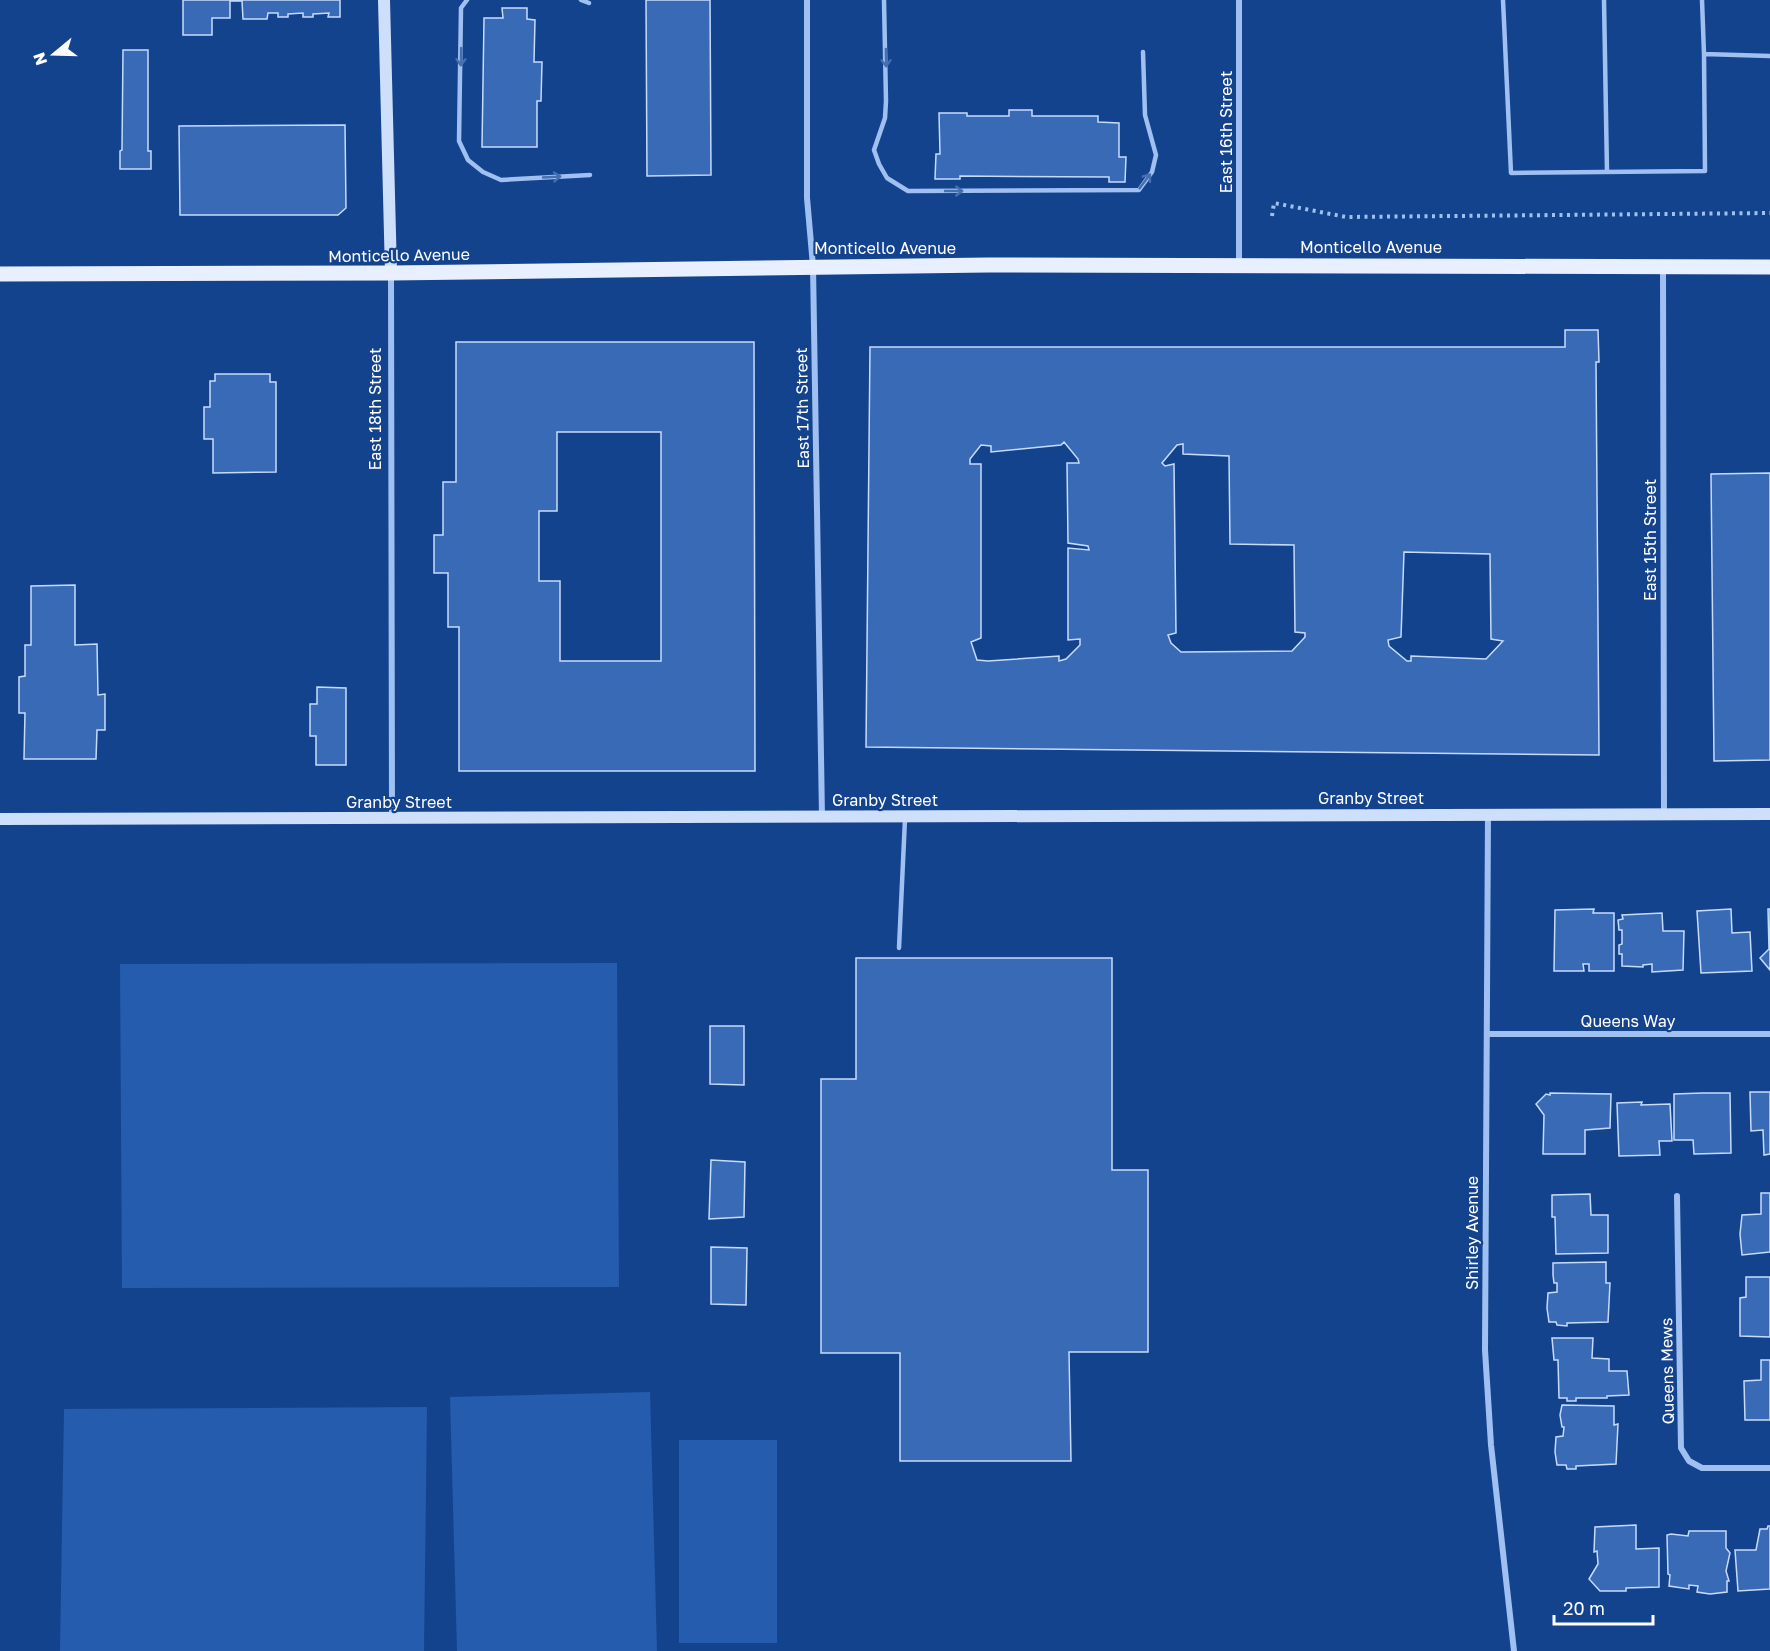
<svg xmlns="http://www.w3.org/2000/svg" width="1770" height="1651" font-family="'Golos Text',sans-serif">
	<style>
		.green { fill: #265cad }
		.building { fill: #386ab5; stroke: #c6dbfc; stroke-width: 1.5; fill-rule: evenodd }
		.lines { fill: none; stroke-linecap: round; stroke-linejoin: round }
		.path { stroke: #9fc0f1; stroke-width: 4; stroke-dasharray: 3 4.5; stroke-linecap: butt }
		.lane { stroke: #9fc0f1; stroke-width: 4.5 }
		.street { stroke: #9fc0f1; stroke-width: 6 }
		.secondary { stroke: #cddffb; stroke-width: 12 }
		.primary { stroke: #e8f0ff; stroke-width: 15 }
		.oneway { stroke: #456fb1 }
		.labels { text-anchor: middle; stroke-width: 4.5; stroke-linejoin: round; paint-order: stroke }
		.street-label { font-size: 16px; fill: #fff; stroke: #14438e }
	</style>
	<rect width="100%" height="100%" fill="#14438e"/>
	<path class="green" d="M617 963 619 1287 122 1288 120 964Z
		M650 1392 657 1651H457L450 1397Z
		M427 1407 424 1651H60L64 1409Z
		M679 1440H777V1643H679Z"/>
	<path class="building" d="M183 0H340V17H328L329 13 313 14V17H303V13L288 14V17H278V13H268L267 19H243L242 1H230V18H212V35H183Z
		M646 0H710L711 175 647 176Z
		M502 8H527V19L535 20 534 62H542L541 101H537V147H482L484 18H503Z
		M123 50H148V151H151V169H120V151L122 150Z
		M1009 110H1032V116H1098V122L1119 123V157H1126L1125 182H1109V177L960 176V179H935L936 154H940L939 113H967V116H1009Z
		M345 125 346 208 338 215H180L179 126Z
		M1565 330H1598L1599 362H1596L1599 755 866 747 870 347H1565ZM1064 442 1078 459 1079 463H1067L1068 543 1088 546 1089 550 1068 548V640L1080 639V645L1066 659 1059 661V656L988 661 977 660 971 642 981 638V464H970V459L981 445 991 446V452L1061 445ZM1183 444V454L1229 456 1230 544 1294 545 1295 632 1305 633V637L1292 651 1181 652 1171 643 1168 635 1176 633 1174 464 1165 466 1162 463 1177 445ZM1404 552 1490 554 1491 639 1503 641 1486 659 1411 656V661H1407L1389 646 1388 640 1401 637Z
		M456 342H754L755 771H459V627H448V573H434V535H443V482H456ZM557 432H661V661H560V581H539V511H557Z
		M215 374H270V382H276V472L213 473V439H204V407H210V381H215Z
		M1770 473V760L1714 761 1711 474Z
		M75 585V645L97 644 98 695 105 694V730H97L96 759H24L25 713H19V677L25 676V645H31V586Z
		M317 687 346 688V765H316V736H310V704H317Z
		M1594 909 1593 913H1614V971H1589V964H1583L1584 971H1554L1555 910Z
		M1731 909 1732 933 1750 932 1752 971 1701 973 1697 911Z
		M1768 909H1770V970L1760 958 1769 949Z
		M1662 913 1663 931H1684L1683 970 1652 972V964L1643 965V967L1622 966V954H1619V945L1622 944V930H1619L1618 920 1623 919 1622 915Z
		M856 958H1112V1170H1148V1352H1069L1071 1461H900V1353H821V1079H856Z
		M710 1026H744V1085L710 1084Z
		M1750 1092H1770V1154L1764 1155 1763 1130 1751 1131Z
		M1550 1093 1611 1094 1610 1128 1585 1130V1154H1543L1544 1115 1536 1104 1546 1094 1550 1095Z
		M1703 1093H1730L1731 1153 1694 1154 1693 1140H1674V1094Z
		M1642 1102 1641 1105 1670 1104 1672 1141H1659L1660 1155 1619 1156 1617 1103Z
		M711 1160 745 1162 744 1217 709 1219Z
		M1761 1193H1770V1252L1742 1255 1740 1234 1742 1215 1761 1214Z
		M1590 1194 1591 1215H1608V1253L1556 1254 1555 1217H1552V1195Z
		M711 1247 747 1248 746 1305 711 1304Z
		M1606 1262V1283H1610L1608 1322 1567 1323V1326L1557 1325 1556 1322H1549L1547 1308 1548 1293 1557 1292V1283H1554L1553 1275V1263Z
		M1746 1277H1770V1337L1740 1336V1298L1746 1297Z
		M1552 1338H1593L1592 1358 1609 1359V1371H1627L1629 1395 1607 1396V1398H1576V1401H1567V1398H1559L1558 1360H1554Z
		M1761 1360H1770V1420H1745L1744 1381 1761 1380Z
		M1562 1405 1614 1406V1425L1618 1424 1616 1464 1576 1466V1469H1567L1566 1465H1557L1555 1452 1556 1437 1563 1436 1564 1427H1562L1560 1415Z
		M1636 1525V1549L1659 1548V1587L1626 1588V1591H1600L1589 1579 1598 1564 1597 1551 1594 1552 1595 1527Z
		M1768 1526H1770V1589L1738 1591 1735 1550H1756L1760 1529H1767Z
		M1689 1531H1726V1548L1730 1553 1726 1571 1729 1581H1727V1592L1710 1594 1697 1592 1698 1586 1689 1585V1589L1669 1586 1670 1575 1668 1574 1667 1535 1671 1534 1688 1536Z"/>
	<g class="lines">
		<path class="path" d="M1272 216 1274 203 1346 217 1770 213"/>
		<path class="lane" d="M467 0 461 8 459 141 468 160 483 172 501 180 590 175
			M581 0 589 3
			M884 0 886 101 885 118 874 150 879 164 887 178 908 191 1139 190 1152 172 1156 155 1145 115 1143 52
			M1503 0 1511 173 1705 171 1704 54
			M1604 0 1607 172
			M1702 0 1704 54 1770 56
			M899 948 905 819"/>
		<path class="street" d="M807 0V198L813 266 822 817
			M1239 264V0
			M1663 268 1664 814
			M391 273 392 818
			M1488 815 1485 1350 1491 1445 1514 1651
			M1487 1034H1770
			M1677 1196 1681 1448 1689 1461 1702 1468H1770"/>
		<path class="secondary" d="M384 0 391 273
			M0 819 1770 814"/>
		<path class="primary" d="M0 274 391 273 988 265 1770 267"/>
	</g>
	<defs><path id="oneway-shaft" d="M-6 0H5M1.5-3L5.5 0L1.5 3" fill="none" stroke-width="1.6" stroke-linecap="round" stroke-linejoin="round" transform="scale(1.5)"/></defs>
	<g class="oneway">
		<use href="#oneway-shaft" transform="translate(461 57) rotate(91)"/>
		<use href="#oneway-shaft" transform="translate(886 58) rotate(89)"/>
		<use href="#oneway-shaft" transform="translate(552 177) rotate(-3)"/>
		<use href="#oneway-shaft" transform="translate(1145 181) rotate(-53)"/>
		<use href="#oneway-shaft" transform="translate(954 191)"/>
	</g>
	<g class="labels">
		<g class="street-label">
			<text transform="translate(1226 132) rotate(-90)" y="6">East 16th Street</text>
			<text x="1371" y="253">Monticello Avenue</text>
			<text x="885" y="254">Monticello Avenue</text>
			<text transform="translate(399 255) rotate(-1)" y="6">Monticello Avenue</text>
			<text transform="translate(802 408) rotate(-91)" y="6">East 17th Street</text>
			<text transform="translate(375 409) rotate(-90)" y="6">East 18th Street</text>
			<text transform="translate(1650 540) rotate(-90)" y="6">East 15th Street</text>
			<text x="1371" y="804">Granby Street</text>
			<text x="885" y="806">Granby Street</text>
			<text x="399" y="808">Granby Street</text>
			<text x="1628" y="1027">Queens Way</text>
			<text transform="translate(1472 1233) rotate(-90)" y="6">Shirley Avenue</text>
			<text transform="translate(1667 1371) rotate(-91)" y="6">Queens Mews</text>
		</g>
	</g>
	<g transform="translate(54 54) rotate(251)" stroke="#14438e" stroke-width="4.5" paint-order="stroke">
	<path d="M0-4.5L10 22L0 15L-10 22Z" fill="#ffffff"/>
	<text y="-9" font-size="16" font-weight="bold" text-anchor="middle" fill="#ffffff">N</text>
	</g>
	<path d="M1554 1615v9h99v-9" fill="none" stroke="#ffffff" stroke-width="3"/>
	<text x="1563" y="1615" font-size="18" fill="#ffffff" stroke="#14438e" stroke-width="4.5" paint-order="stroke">20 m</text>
</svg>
